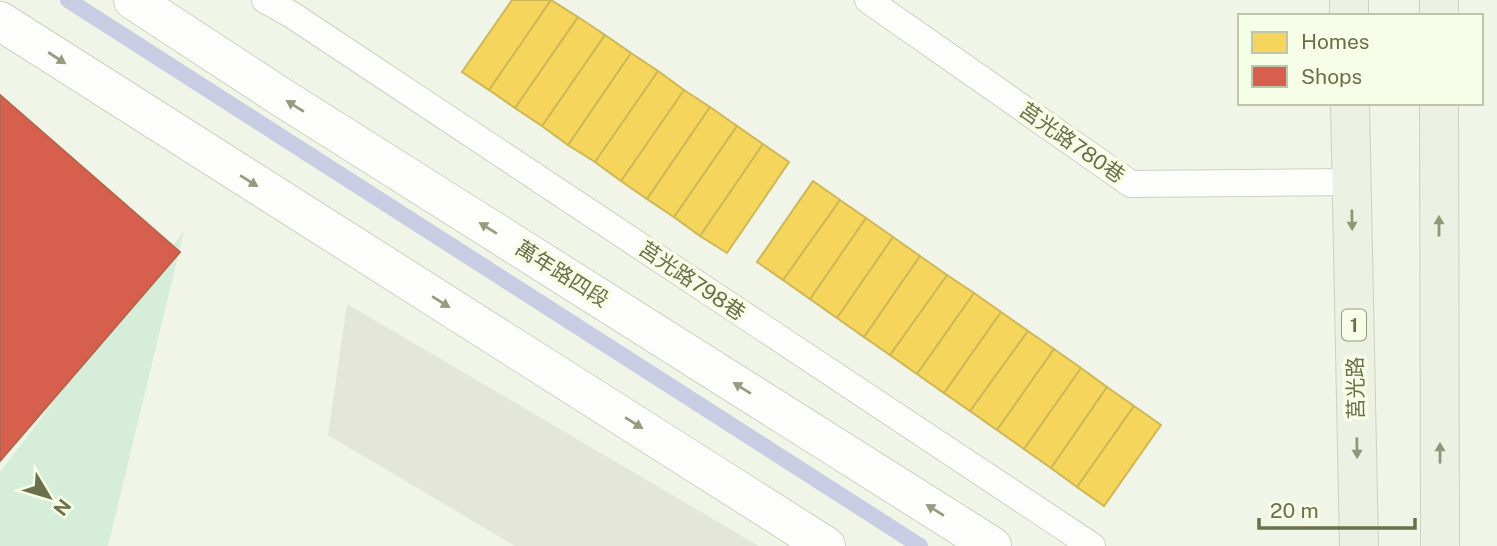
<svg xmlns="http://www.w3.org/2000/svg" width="1497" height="546" font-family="'Public Sans','Noto Sans TC',sans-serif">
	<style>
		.industrial { fill: #e3e6d8 }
		.green { fill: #d6edd9 }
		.homes { fill: #f6d55c; stroke: #cdb757; stroke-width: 2 }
		.shops { fill: #d6604d; stroke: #b6654c; stroke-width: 2 }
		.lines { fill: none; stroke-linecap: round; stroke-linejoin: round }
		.stream { stroke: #c8cde4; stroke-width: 16 }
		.service-casing { stroke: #ced1c0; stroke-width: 28 }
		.minor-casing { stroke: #ced1c0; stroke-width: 40 }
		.primary-casing { stroke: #ced1c1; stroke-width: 40 }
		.service { stroke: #fdfefb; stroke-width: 26 }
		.minor { stroke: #fdfefb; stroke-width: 38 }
		.primary { stroke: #ecf1e4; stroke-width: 38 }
		.oneway { fill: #989b7f }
		.oneway2 { fill: #929778 }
		.labels { text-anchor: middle; stroke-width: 7; stroke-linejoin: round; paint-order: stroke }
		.shield { fill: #f6fee7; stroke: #959b79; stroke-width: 2 }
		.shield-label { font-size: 19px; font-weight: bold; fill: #6c704a }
		.street-label { font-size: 21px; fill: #6c704a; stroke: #f6fee7 }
	</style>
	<rect width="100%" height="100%" fill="#f0f5e7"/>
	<path class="industrial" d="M347 304 759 546H515L328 435Z"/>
	<path class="green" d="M184 231 108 546H0V472Z"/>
	<path class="homes" d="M512 0H551L489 90 462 72Z
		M551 0 578 17 515 108 489 90Z
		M578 17 605 35 542 126 515 108Z
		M605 35 631 53 568 145 542 126Z
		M631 53 658 71 595 162 568 145Z
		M658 71 684 90 621 181 595 162Z
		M684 90 710 107 647 199 621 181Z
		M710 107 737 126 674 217 647 199Z
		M737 126 763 144 700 236 674 217Z
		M763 144 789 162 727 253 700 236Z
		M813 181 840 200 783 280 757 262Z
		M840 200 866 218 810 299 783 280Z
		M866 218 893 237 837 318 810 299Z
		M893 237 920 256 864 337 837 318Z
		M920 256 947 275 890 355 864 337Z
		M947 275 974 293 917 374 890 355Z
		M974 293 1001 312 944 393 917 374Z
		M1001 312 1028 331 970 411 944 393Z
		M1028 331 1054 349 997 430 970 411Z
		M1054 349 1081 368 1024 449 997 430Z
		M1081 368 1107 387 1051 468 1024 449Z
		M1107 387 1134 406 1077 487 1051 468Z
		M1134 406 1161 425 1104 506 1077 487Z"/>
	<path class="shops" d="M0 95 180 252 0 461Z"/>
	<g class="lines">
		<path class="stream" d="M68 0 920 546"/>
		<defs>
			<path id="service" d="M265 0 292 15 1092 546
				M868 0 1131 184 1351 182"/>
			<path id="minor" d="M133 0 278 95 992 546
				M0 21 826 546"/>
			<path id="primary" d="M1349 0V16
				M1439 0V16
				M1350 103 1359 546
				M1439 103 1440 546"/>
		</defs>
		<use href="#service" class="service-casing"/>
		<use href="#minor" class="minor-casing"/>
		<use href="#primary" class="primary-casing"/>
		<use href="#service" class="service"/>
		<use href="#minor" class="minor"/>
		<use href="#primary" class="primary"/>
	</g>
	<defs><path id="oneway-solid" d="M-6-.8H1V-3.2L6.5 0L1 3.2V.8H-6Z" transform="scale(1.75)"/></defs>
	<g class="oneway">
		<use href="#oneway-solid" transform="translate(57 58) rotate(33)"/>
		<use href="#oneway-solid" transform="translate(295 106) rotate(-148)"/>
		<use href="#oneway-solid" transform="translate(249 181) rotate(32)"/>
		<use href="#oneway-solid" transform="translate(488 228) rotate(-148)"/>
		<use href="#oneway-solid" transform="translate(441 302) rotate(32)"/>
		<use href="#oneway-solid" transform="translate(742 388) rotate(-148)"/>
		<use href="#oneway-solid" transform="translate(634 423) rotate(32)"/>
		<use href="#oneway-solid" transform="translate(935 510) rotate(-148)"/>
	</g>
	<g class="oneway2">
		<use href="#oneway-solid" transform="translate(1352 220) rotate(89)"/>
		<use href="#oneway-solid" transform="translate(1439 226) rotate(-90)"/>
		<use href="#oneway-solid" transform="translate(1357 448) rotate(89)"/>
		<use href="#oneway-solid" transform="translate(1440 453) rotate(-90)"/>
	</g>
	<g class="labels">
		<rect class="shield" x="1342" y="309.5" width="24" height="31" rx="5"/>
		<g class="shield-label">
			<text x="1354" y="332">1</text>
		</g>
		<g class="street-label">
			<text transform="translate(1072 143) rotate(35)" y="7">莒光路780巷</text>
			<text transform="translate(562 274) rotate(32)" y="7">萬年路四段</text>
			<text transform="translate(692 281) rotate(34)" y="7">莒光路798巷</text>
			<text transform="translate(1356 388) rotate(-91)" y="7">莒光路</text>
		</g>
	</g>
	<rect x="1238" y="14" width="245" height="91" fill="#f6fee7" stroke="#bfc5a8" stroke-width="2"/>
	<rect x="1252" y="32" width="35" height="21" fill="#f6d55c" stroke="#bfc5a8" stroke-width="2"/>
	<text x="1301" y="49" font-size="21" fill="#6c704a">Homes</text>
	<rect x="1252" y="66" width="35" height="21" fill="#d6604d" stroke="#bfc5a8" stroke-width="2"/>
	<text x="1301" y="84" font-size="21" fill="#6c704a">Shops</text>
	<g transform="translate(49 497) rotate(128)" stroke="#f6fee7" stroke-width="5" paint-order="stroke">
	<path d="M0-5L12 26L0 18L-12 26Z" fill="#6c704a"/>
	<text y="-10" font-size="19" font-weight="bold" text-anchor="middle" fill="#6c704a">N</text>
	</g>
	<path d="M1259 518v10h156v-10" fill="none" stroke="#6c704a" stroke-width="3.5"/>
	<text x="1270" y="518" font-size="21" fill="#6c704a" stroke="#f6fee7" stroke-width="5" paint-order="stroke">20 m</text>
</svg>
